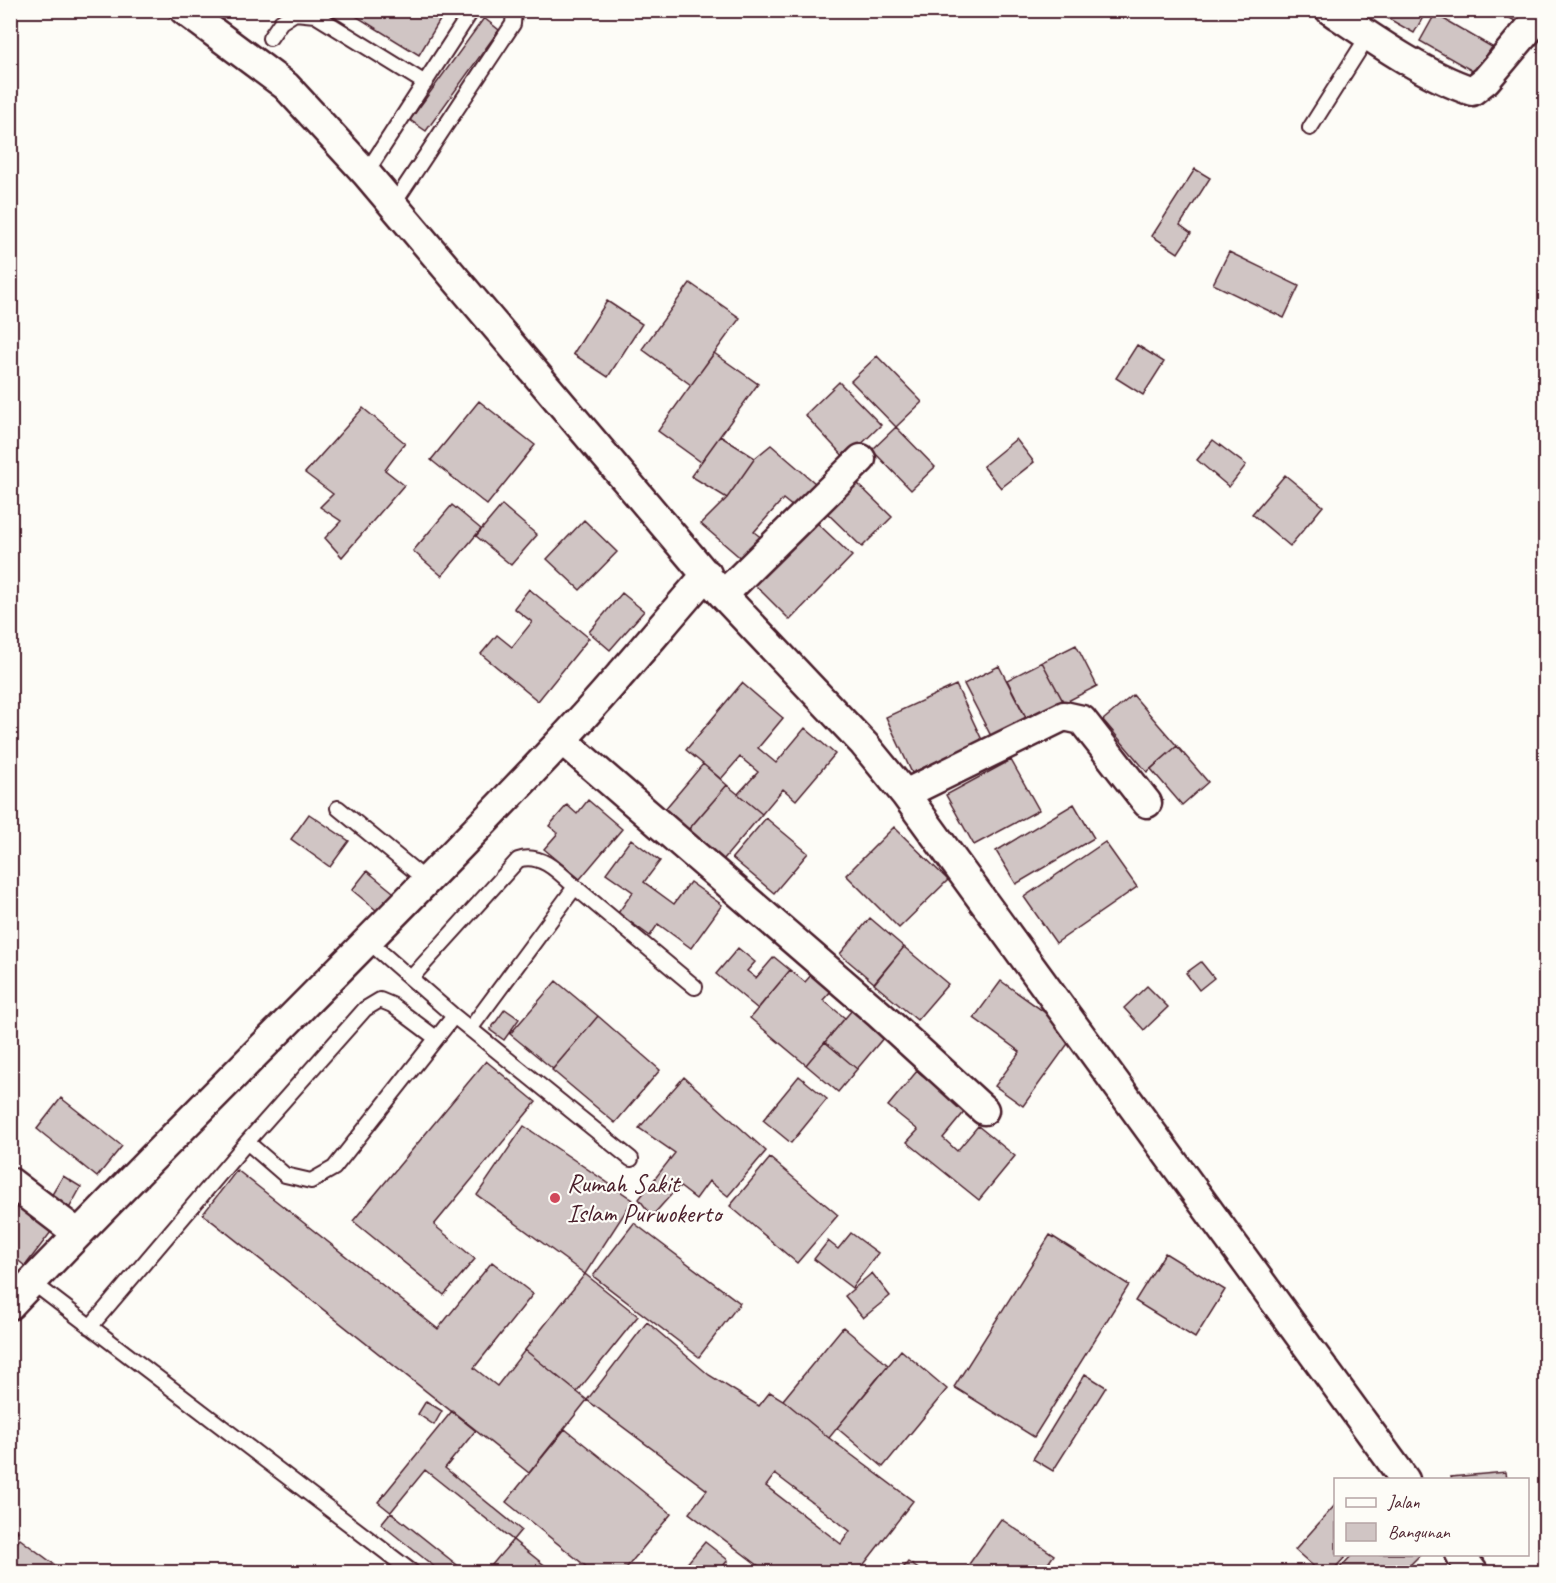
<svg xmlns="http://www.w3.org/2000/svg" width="1556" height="1583" font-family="Caveat,sans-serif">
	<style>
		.building { fill: #d0c5c4; stroke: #4a1f2b; stroke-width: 1.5; fill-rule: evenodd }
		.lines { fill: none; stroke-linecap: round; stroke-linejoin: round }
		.service-casing { stroke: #4a1f2b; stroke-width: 18 }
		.minor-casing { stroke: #4a1f2b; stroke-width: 33 }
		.service { stroke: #fdfcf7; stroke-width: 14 }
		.minor { stroke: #fdfcf7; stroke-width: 28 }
		.poi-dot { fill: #d1495b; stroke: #fdfcf7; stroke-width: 2 }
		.labels { text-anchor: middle; stroke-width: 4.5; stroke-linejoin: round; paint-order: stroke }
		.poi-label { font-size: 26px; fill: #4a1f2b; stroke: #fdfcf7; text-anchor: start }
	</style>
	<rect width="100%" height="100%" fill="#fdfcf7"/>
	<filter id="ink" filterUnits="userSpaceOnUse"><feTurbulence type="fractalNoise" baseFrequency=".0167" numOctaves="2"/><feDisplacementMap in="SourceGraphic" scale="12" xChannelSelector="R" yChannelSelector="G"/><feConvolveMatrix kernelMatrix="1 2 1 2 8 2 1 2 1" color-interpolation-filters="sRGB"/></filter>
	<g filter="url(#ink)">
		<path class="building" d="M346 10H446L419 55Z
			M1373 10H1427L1414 33Z
			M1496 10H1528L1520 24Z
			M1435 14 1492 47 1476 73 1420 41Z
			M484 18 499 30 426 131 410 120Z
			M1195 169 1210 178 1180 225 1191 233 1178 253 1152 236Z
			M1229 252 1299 286 1284 318 1213 284Z
			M690 283 740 318 691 385 642 349Z
			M607 301 642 324 608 377 573 354Z
			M1137 345 1164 362 1143 395 1116 378Z
			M714 353 758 384 701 462 658 431Z
			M877 356 922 402 896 427 851 381Z
			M839 382 881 425 846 459 805 415Z
			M479 401 535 445 487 505 431 460Z
			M363 408 405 443 385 470 404 485 342 557 325 538 341 521 320 507 333 494 305 473Z
			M896 427 935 467 911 490 872 450Z
			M720 436 755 458 727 498 691 476Z
			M1016 439 1034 462 1001 488 983 466Z
			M1213 440 1246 465 1229 487 1197 460Z
			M771 445 815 483 793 507 783 499 754 532 763 539 744 561 701 524 727 498 755 458Z
			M1285 475 1323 506 1290 546 1252 514Z
			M855 481 892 517 862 547 825 511Z
			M452 505 481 529 442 576 413 551Z
			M502 505 537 535 511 565 476 536Z
			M584 520 617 552 580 590 547 559Z
			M814 520 852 556 790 620 753 583Z
			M529 589 589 638 538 701 481 654 497 635 512 647 532 622 514 608Z
			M622 593 644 611 610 650 589 632Z
			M1076 645 1097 686 1064 703 1042 662Z
			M1042 662 1064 703 1028 721 1007 680Z
			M999 666 1026 718 991 736 964 684Z
			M742 683 783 718 758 748 776 763 805 728 835 754 796 800 783 789 762 814 738 794 758 772 740 757 721 779 686 750Z
			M956 685 982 740 912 773 886 717Z
			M1133 695 1177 746 1147 772 1103 720Z
			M1177 746 1208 782 1182 805 1151 769Z
			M1011 760 1039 810 974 845 946 795Z
			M703 764 727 785 684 835 660 815Z
			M727 785 762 814 723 860 688 830Z
			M588 800 622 829 580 879 544 849 558 833 549 826 567 805 577 814Z
			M1074 804 1094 838 1016 884 996 851Z
			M309 814 349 841 330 867 291 839Z
			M766 818 808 853 774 893 732 858Z
			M894 827 948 880 899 928 846 875Z
			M631 839 660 861 644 882 674 904 690 882 722 905 691 948 658 924 650 936 618 913 633 892 606 873Z
			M1105 842 1137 887 1056 943 1024 897Z
			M367 871 398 896 382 915 352 890Z
			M870 918 904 947 874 983 840 954Z
			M904 947 948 984 917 1020 874 984Z
			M738 948 755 962 747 971 756 978 774 957 790 970 758 1009 716 974Z
			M1201 962 1214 978 1199 990 1186 973Z
			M790 970 805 982 813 973 833 989 823 1000 845 1018 806 1065 750 1018Z
			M556 981 598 1016 553 1069 510 1034Z
			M1001 981 1075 1034 1023 1106 995 1086 1020 1052 974 1018Z
			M1147 986 1168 1007 1144 1030 1124 1008Z
			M505 1009 519 1019 504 1040 490 1030Z
			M852 1010 884 1037 857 1069 825 1042Z
			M598 1016 660 1070 615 1123 552 1070Z
			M825 1042 857 1069 838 1092 806 1065Z
			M486 1061 536 1102 434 1225 475 1259 444 1295 353 1221Z
			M917 1071 966 1110 943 1138 957 1151 978 1126 1015 1156 979 1200 907 1142 918 1130 888 1106Z
			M799 1076 827 1099 791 1143 763 1120Z
			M684 1077 766 1151 728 1196 709 1181 696 1199 679 1186 652 1216 639 1199 675 1153 639 1128Z
			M61 1098 122 1146 97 1177 37 1129Z
			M524 1126 633 1200 585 1274 477 1195Z
			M770 1158 838 1215 797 1263 730 1206Z
			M237 1170 438 1329 492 1262 533 1294 474 1368 497 1386 525 1350 587 1400 529 1473 203 1214Z
			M63 1176 81 1187 66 1214 47 1203Z
			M10 1201 51 1232 25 1266 10 1254Z
			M634 1223 740 1303 699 1357 593 1276Z
			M851 1233 878 1253 852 1288 814 1259 828 1241 838 1249Z
			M1050 1235 1129 1285 1034 1437 954 1387Z
			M1165 1253 1225 1290 1195 1338 1135 1301Z
			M872 1273 890 1296 863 1318 845 1296Z
			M585 1274 638 1316 577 1392 525 1350Z
			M647 1322 709 1375 759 1406 770 1392 783 1400 829 1438 913 1501 858 1572H767L689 1513 707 1490 587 1400ZM775 1474 850 1531 841 1544 766 1486Z
			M843 1327 888 1365 829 1438 783 1400Z
			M901 1350 947 1389 883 1467 837 1428Z
			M1085 1374 1106 1387 1053 1471 1033 1459Z
			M426 1401 442 1411 434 1425 418 1414Z
			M452 1411 476 1430 445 1468 521 1530 486 1572H466L378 1502Z
			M565 1429 671 1514 623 1572H593L506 1502Z
			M425 1470 553 1572H441L381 1524Z
			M1506 1472 1507 1480H1452L1451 1477Z
			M1336 1504V1554H1348L1331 1572H1320L1295 1550Z
			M1001 1519 1054 1555 1042 1572H976L967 1567Z
			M10 1524 18 1531 10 1540Z
			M20 1539 55 1565 50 1572H10V1551Z
			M705 1542 728 1560 718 1572H680Z
			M1353 1554H1421L1403 1572H1336Z
			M908 1562 923 1572H900Z"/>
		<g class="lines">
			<defs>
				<path id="service" d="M270 38 281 22 295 13 315 15 425 83
					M1310 128 1368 36
					M366 173 472 10
					M393 205 513 24 514 10
					M338 808 427 881
					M575 887 695 987
					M368 941 454 1016 631 1159
					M411 978 518 860C540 852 559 872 575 887L470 1029
					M247 1142 285 1175 311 1181 334 1168 454 1016
					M32 1282 412 1572
					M90 1327 247 1142 365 1009 380 1000 392 1005 436 1038"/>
				<path id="minor" d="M184 10 286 86 366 173 723 595 864 744 905 794 1405 1480
					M1330 10C1373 39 1424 75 1472 91L1486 80 1545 10
					M723 595 861 459
					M562 740 879 1014 984 1110
					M905 794 1064 716 1082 720 1147 803
					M10 1182 77 1233
					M10 1305C191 1114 381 933 560 742 611 688 658 630 707 574
					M1460 1554 1473 1572"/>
			</defs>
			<use href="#service" class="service-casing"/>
			<use href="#minor" class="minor-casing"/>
			<use href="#service" class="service"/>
			<use href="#minor" class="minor"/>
		</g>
	</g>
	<circle class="poi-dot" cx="555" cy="1198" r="6"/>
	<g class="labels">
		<g class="poi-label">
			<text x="567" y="1192">Rumah Sakit<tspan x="567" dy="30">Islam Purwokerto</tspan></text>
		</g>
	</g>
	<rect width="1556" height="1583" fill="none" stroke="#fdfcf7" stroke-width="36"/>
	<rect x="18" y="18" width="1520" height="1547" fill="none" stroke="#4a1f2b" stroke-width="2" filter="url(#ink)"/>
	<rect x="1334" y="1478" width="195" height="78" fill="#fdfcf7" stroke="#b5a4a5" stroke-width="1.5"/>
	<rect x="1346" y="1498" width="30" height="9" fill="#fdfcf7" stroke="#b5a4a5" stroke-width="1.5"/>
	<text x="1388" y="1508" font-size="18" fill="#4a1f2b">Jalan</text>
	<rect x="1346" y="1523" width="30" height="18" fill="#d0c5c4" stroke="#b5a4a5" stroke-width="1.5"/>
	<text x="1388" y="1538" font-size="18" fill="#4a1f2b">Bangunan</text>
</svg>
